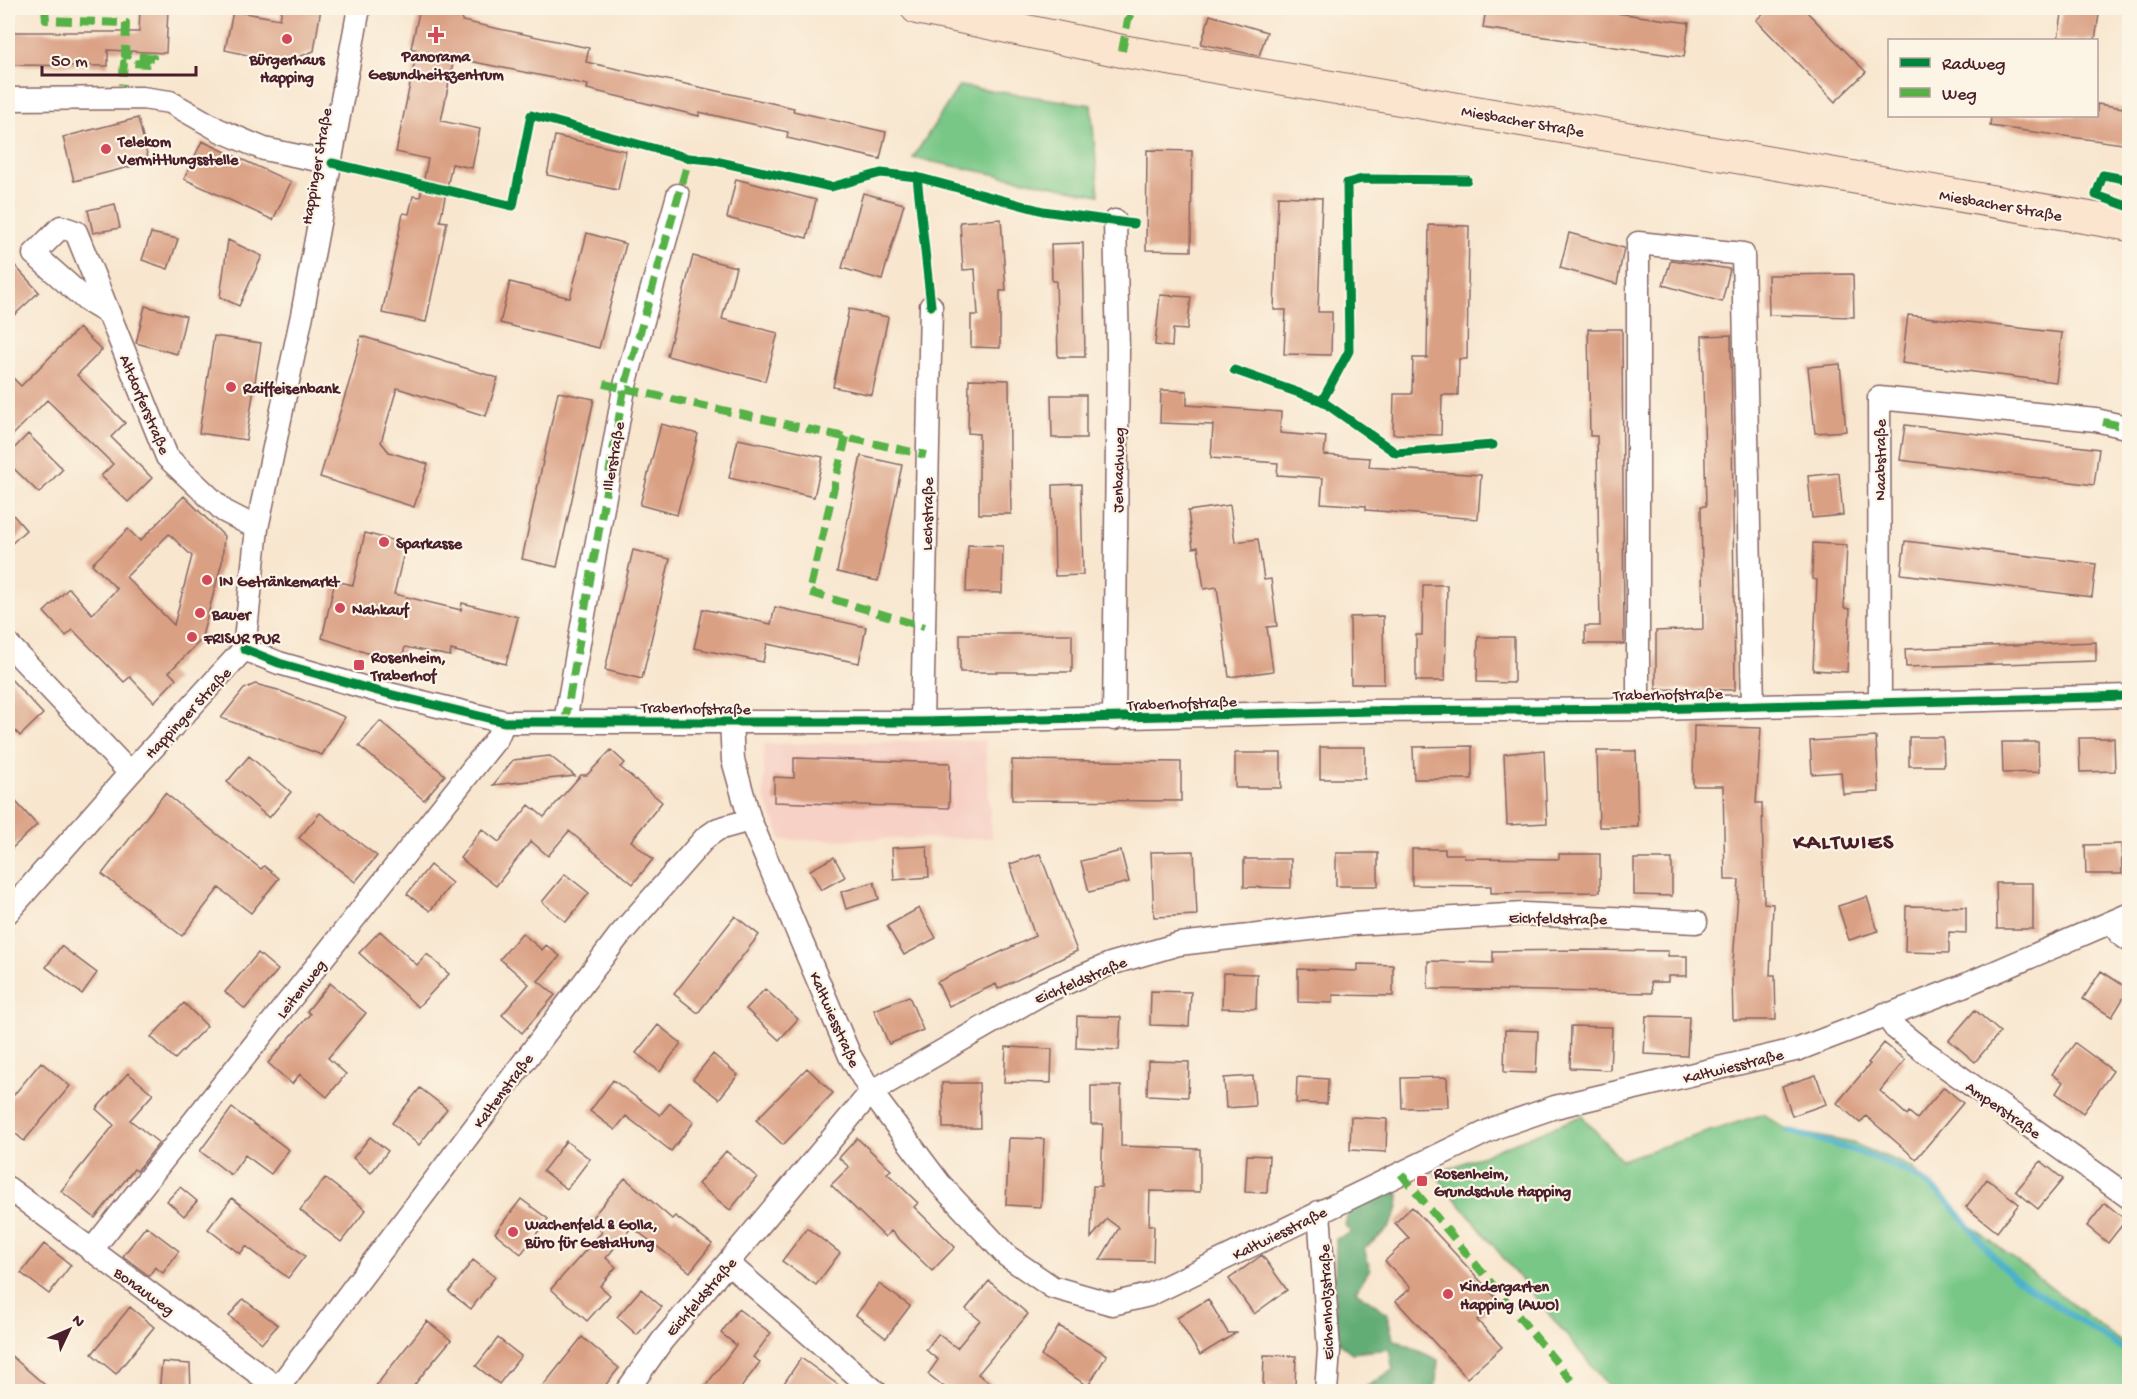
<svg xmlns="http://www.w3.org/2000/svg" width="2137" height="1399" font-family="'Gochi Hand',sans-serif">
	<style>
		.built { fill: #f7d1c6 }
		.green { fill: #79c787; stroke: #627359; stroke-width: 1.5 }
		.forest { fill: #62ac74; stroke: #566650; stroke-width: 1.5 }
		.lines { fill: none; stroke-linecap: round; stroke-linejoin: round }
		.stream { stroke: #4cb1cb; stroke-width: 6 }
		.building { fill: #daa084; fill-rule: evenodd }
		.street-casing { stroke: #876564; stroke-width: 25 }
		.secondary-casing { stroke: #876564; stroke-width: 34 }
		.street { stroke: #fff; stroke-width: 22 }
		.secondary { stroke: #fbe5cf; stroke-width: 32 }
		.quiet { stroke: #57b146; stroke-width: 8; stroke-dasharray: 15 8; stroke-linecap: butt }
		.cycleway-casing { stroke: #fcf5e5; stroke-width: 13 }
		.cycleway { stroke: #00873e; stroke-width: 9 }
		.poi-dot { fill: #d1495b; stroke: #fcf5e5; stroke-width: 2 }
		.labels { text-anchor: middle; stroke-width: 4.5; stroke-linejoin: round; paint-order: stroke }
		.poi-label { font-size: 16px; font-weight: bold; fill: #4a1f2b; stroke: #fcf5e5; text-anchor: start }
		.street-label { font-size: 16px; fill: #4a1f2b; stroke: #fcf5e5 }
		.district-label { font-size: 22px; font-weight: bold; letter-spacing: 1.5px; fill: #4a1f2b; stroke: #fcf5e5 }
	</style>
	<rect width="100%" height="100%" fill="#fcf5e5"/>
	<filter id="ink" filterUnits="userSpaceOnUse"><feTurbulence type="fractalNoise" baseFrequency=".0167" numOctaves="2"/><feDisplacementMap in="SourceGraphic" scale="12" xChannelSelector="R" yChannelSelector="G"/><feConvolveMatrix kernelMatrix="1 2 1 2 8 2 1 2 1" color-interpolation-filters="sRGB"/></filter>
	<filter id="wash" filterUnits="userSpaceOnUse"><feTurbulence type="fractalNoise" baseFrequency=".008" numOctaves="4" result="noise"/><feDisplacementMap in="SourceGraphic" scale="24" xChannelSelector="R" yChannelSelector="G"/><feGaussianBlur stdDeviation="1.35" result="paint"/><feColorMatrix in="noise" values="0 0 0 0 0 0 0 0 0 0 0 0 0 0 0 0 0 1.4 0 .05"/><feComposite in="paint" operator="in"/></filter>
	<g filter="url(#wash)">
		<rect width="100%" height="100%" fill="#f8e6cf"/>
		<path class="built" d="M985 740 992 838 782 840 764 796V744Z"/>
		<path class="green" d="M959 86 1091 105 1099 195 913 158Z
			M1763 1114 1786 1130 1852 1143 1911 1167 1961 1218 2129 1348V1391H1612L1435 1174 1582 1116 1621 1160Z"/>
		<path class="forest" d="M1388 1189 1399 1194C1399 1222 1385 1234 1364 1248L1370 1269 1356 1291 1387 1313 1393 1339 1438 1360 1435 1391H1363L1366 1387 1393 1370 1389 1349 1352 1353 1334 1339 1336 1239 1351 1233 1345 1225 1349 1206Z"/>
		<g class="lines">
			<path class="stream" d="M1789 1131C1842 1148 1906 1160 1947 1201 1972 1227 1990 1257 2018 1280L2130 1354"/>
		</g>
		<g id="blocks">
			<path class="building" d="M140 8H168L166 53 108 50V66L8 65V32H139Z
				M282 8H321L314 51 283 63 225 50 233 11 280 19Z
				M420 8 463 13 462 21 589 48 586 62 794 108 793 111 886 132 880 159 787 138 788 132 699 112V116L587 89 588 85 454 58 441 121 480 129 472 168 452 164 440 221 447 222 426 322 382 313 403 213 409 214 413 196 420 197 428 159 396 152 417 50 411 48Z
				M1486 8H1580L1689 23 1684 57 1483 28Z
				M1769 8H1803L1866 72 1835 102 1756 20Z
				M2063 8H2100L2095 40H2058Z
				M1210 15 1267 32 1259 56 1201 44Z
				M2097 104 2130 109V145L1990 126 1991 116H2097Z
				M138 118 149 162 74 181 63 137Z
				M555 136 626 151 618 190 547 175Z
				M202 141 291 182 273 220 184 179Z
				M1147 150 1192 151 1191 251 1146 250Z
				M736 179 816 200 807 238 727 218Z
				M863 193 904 204 882 280 842 268Z
				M1278 196 1322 198 1318 312H1332L1331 355 1284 354 1286 310H1274Z
				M115 204 120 228 93 233 88 210Z
				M1001 219 1006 291H1000V348L971 347V315H978L975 269 963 270 960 222Z
				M1429 225 1469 226 1467 359H1459L1458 395H1442L1441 435 1393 434 1394 394H1412L1413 358H1427Z
				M151 233 178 239 168 269 142 260Z
				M587 233 626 244 599 348 500 323 510 282 570 298Z
				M1569 233 1624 248 1617 284 1560 268Z
				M228 240 262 256 239 306 220 297Z
				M1083 243 1085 357H1058L1056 281H1052L1051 244Z
				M693 256 736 267 722 319 778 333 765 381 667 356Z
				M8 258 39 292 8 321Z
				M1671 260 1730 269 1722 302 1663 285Z
				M1853 274 1854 317 1769 315 1768 275Z
				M1160 295 1191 297 1187 330 1173 329 1172 347 1155 345Z
				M145 306 186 316 177 354 136 343Z
				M849 309 888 317 872 395 833 387Z
				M1908 315 2062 333 2056 382 1902 363Z
				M79 328 102 350 77 375 125 423 111 437 152 478 128 502 101 476 113 464 47 400 8 440V373L21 386Z
				M1588 329H1622L1624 644H1585V626H1600L1597 436H1590Z
				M1731 335 1735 690 1656 689V631L1703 629 1701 506H1706L1702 336Z
				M214 336 261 343 246 440 199 433Z
				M361 336 498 378 486 416 397 388 381 442 389 452 428 464 414 507 320 477 352 373Z
				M1840 364 1846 431 1815 433 1808 367Z
				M969 379 1009 380 1011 514H979V434L968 433Z
				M1161 390 1187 391V405L1281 412 1280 433 1326 437 1324 455 1370 458 1369 467 1481 475 1478 519 1366 510V506L1321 503 1323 478 1277 475 1278 463 1211 458 1213 425 1160 423Z
				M558 392 594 399 557 567 522 559Z
				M1051 395H1086V438H1052Z
				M661 424 698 434 677 515 640 505Z
				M1905 425 2099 449 2094 485 1900 460Z
				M28 434 63 469 39 493 8 463V455Z
				M738 439 823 457 814 497 729 478Z
				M861 456 902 465 878 581 837 572Z
				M1839 473 1843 515 1812 518 1808 476Z
				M1081 484 1083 575 1055 576 1053 485Z
				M184 496 224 536 222 562 201 640 169 672 176 679 154 702 130 677 124 682 73 630 66 636 44 612 69 588 92 614 117 589 92 564 128 529 140 541ZM169 534 192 556 174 625 126 577Z
				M1230 505 1235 542 1258 539 1264 580 1271 579 1277 626 1267 627 1273 671 1229 677 1217 587 1204 589 1198 547 1193 548 1188 511Z
				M8 509 26 530 8 547Z
				M365 533 406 544 394 594 461 610 462 603 518 617 506 664 451 650 450 656 405 647 402 658 376 656 322 638 335 581 353 585Z
				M1905 541 2096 564 2092 597 1901 574Z
				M1813 543 1847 545 1844 608 1850 609 1847 672 1813 670 1817 580 1812 579Z
				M968 545 1003 546 1002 593 966 592Z
				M633 550 670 559 642 679 605 670Z
				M1423 585H1447L1445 681H1416V635H1422Z
				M775 607 866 627 859 663 767 644 763 662 694 648 703 609 771 624Z
				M1383 616 1384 684H1351L1350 617Z
				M960 634H1072V672H960Z
				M1478 637H1514V683L1477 682Z
				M2096 642V661L1906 667 1905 649Z
				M8 676 43 714 20 736 8 723Z
				M255 684 278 690 345 717 322 755 221 718 244 689Z
				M380 721 445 775 424 800 359 746Z
				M1694 726 1761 728 1756 803H1762L1764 903 1773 904 1770 975H1775L1776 1020H1733L1732 976 1739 880H1725L1723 786H1693Z
				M1876 737 1879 792 1843 794 1841 772 1812 774 1810 741Z
				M1909 737H1943L1944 766H1909Z
				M2079 738H2114L2115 771 2080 772Z
				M2002 742H2038L2039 772 2003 773Z
				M1472 746V779H1414L1413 747Z
				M1320 747H1365V779H1320Z
				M611 750 625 763 620 767 662 802 631 841 653 859 633 884 569 831 548 856 531 841 496 886 460 858 482 829 499 842 529 805 544 817 581 775H587Z
				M1544 750 1547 823 1507 825 1504 754Z
				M1597 751H1636L1638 827H1599Z
				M1235 753H1281V788H1235Z
				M249 756 291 792 269 818 227 782Z
				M550 756 575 776 493 785 513 760Z
				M794 758 950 763 949 808 774 802V777L794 778Z
				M1012 760 1181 762V801L1012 800Z
				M8 793 37 825 8 852Z
				M165 793 261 869 264 866 279 878 251 913 219 888 182 936 102 874Z
				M320 813 377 856 355 882 299 838Z
				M2121 844 2122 874H2086L2085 845Z
				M927 846 929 877 894 880 892 848Z
				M1412 849H1445V854H1464V858L1559 859V854H1600V892L1491 893V886L1412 885Z
				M1121 851 1129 882 1089 892 1081 861Z
				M1194 851 1197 915 1154 917 1151 852Z
				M1336 853H1378V886H1336Z
				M1040 854 1077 951 998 989 996 984 949 1006 937 982 1035 936 1010 864Z
				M834 857 845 877 821 890 810 870Z
				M1244 859H1291V888L1244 887Z
				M1634 859H1672V896L1634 895Z
				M430 865 452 883 430 911 407 894Z
				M565 874 589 893 566 922 542 902Z
				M874 882 879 899 846 909 841 892Z
				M1996 883H2033V929H1997Z
				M1867 897 1878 931 1849 940 1838 906Z
				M1906 906 1966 907V933L1949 932V953L1905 952Z
				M919 908 936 938 904 955 887 926Z
				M735 916 759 935 698 1013 674 994Z
				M380 931 417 965 427 954 449 974 418 1007 359 953Z
				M522 933 542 950 546 945 560 956 538 981 555 995 522 1033 502 1015 529 984 500 959Z
				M61 946 97 973 82 994 46 967Z
				M1583 950 1668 951V956H1687V976H1668V982H1651L1652 993 1428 989V961L1493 963V951Z
				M258 953 278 970 245 1009 225 992Z
				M1358 964 1393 965V996L1333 995V1003L1298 1002V969L1358 971Z
				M2101 971 2129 989 2112 1017 2083 999Z
				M1223 973 1257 974 1256 1009 1222 1008Z
				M330 983 366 1013 328 1058 346 1074 327 1097 300 1074 292 1084 268 1063 310 1014 307 1011Z
				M765 989 798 1019 779 1040 746 1009Z
				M1151 991 1191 992 1189 1026 1150 1025Z
				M909 996 923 1030 889 1044 874 1010Z
				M184 1003 207 1026 175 1059 151 1037Z
				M1975 1010 2000 1032 1975 1062 1949 1040Z
				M1077 1016 1121 1017 1119 1050 1076 1048Z
				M1646 1016 1689 1017 1687 1056 1644 1054Z
				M658 1025 681 1043 660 1072 636 1053Z
				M1571 1026 1612 1027 1610 1070 1570 1068Z
				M1505 1030 1538 1031 1536 1073 1504 1072Z
				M1884 1043 1905 1060 1880 1091 1907 1115 1909 1112 1917 1119 1944 1087 1963 1103 1916 1159 1866 1116 1860 1123 1837 1103 1870 1064 1868 1063Z
				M2075 1043 2113 1071 2083 1113 2056 1093 2063 1082 2052 1074Z
				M1006 1047 1052 1049 1051 1083 1004 1082Z
				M713 1054 738 1075 719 1099 693 1079Z
				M1148 1061 1189 1062 1188 1097 1147 1095Z
				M41 1062 70 1086 24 1141 8 1127V1102Z
				M807 1068 833 1093 783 1145 756 1120Z
				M128 1073 153 1094 130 1120 159 1143 137 1171 134 1169 95 1218 61 1191 114 1125 96 1109Z
				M1816 1075 1826 1104 1792 1116 1782 1086Z
				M1253 1076 1255 1106 1226 1108 1224 1078Z
				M1297 1077 1328 1079 1327 1104 1296 1103Z
				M1447 1077 1448 1107 1402 1108 1401 1078Z
				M613 1080 660 1115 670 1103 694 1122 671 1151 626 1116 615 1130 590 1111Z
				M942 1083H979L980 1128H943Z
				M1091 1086H1121V1146L1200 1149V1192L1150 1191 1149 1225H1154L1153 1261 1100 1260 1119 1228 1107 1219 1091 1238 1093 1186H1101L1103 1124H1091Z
				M420 1088 447 1109 419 1145 392 1123Z
				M232 1108 289 1150 271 1174 245 1155 231 1175 200 1151Z
				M1351 1117 1387 1119 1386 1152 1350 1150Z
				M370 1137 388 1151 371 1173 353 1158Z
				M857 1138 891 1170 887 1173 918 1203 914 1207 955 1247 932 1271 891 1231 885 1237 831 1185 849 1167 839 1158Z
				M1009 1138 1044 1139 1041 1207 1006 1205Z
				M566 1141 590 1159 567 1189 543 1171Z
				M726 1151 757 1177 730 1210 698 1184Z
				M1247 1155 1269 1156 1267 1193 1245 1192Z
				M2041 1161 2063 1179 2038 1209 2016 1191Z
				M325 1178 366 1210 341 1242 300 1210Z
				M625 1178 672 1219 675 1216 712 1244 690 1272 632 1227 606 1258 616 1267 600 1286 610 1295 587 1321 551 1289 602 1232 589 1221Z
				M1987 1179 2019 1204 1997 1232 1966 1207Z
				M180 1187 197 1201 184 1216 167 1201Z
				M232 1198 305 1256 288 1278 246 1246 240 1254 208 1229Z
				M521 1199 548 1219 521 1254 495 1233Z
				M2105 1203 2126 1220 2108 1243 2087 1226Z
				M1412 1207 1498 1300 1477 1320 1502 1347 1467 1378 1396 1301 1411 1288 1385 1261 1409 1238 1395 1223Z
				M146 1226 179 1251 163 1273 155 1267 149 1276 123 1256Z
				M807 1228 840 1253 816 1285 782 1261Z
				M44 1244 71 1265 49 1294 21 1273Z
				M1262 1255 1287 1290 1254 1314 1229 1279Z
				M473 1260 495 1277 471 1309 449 1292Z
				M989 1281 1028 1314 978 1374 1002 1392H951L928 1374 938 1360 926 1350 938 1334 957 1348 980 1320 966 1309Z
				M879 1284 910 1306 886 1338 856 1315Z
				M641 1289 662 1307 637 1335 617 1317Z
				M243 1299 278 1325 262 1343 229 1316Z
				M1208 1299 1228 1333H1236L1200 1355 1177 1318Z
				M130 1307 154 1327 116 1374 92 1354Z
				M738 1309 771 1333 753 1357 760 1362 738 1392H701L736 1345 721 1333Z
				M427 1321 451 1340 426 1370 409 1392H371Z
				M1059 1326 1107 1355 1088 1386 1041 1356Z
				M582 1337 619 1368 600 1392H538Z
				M498 1338 521 1356 499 1384 476 1366Z
				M8 1353 53 1392H8Z
				M1264 1355 1296 1356 1295 1387 1263 1386Z
				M801 1358 848 1392H778Z
				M162 1362 190 1364 191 1392H159Z"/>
		</g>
	</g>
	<g filter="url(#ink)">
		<use href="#blocks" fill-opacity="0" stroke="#876564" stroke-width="1.5"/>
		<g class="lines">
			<defs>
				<path id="street" d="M8 99 142 98 170 102 219 130 264 149 332 163
					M106 312 86 300 34 254 61 227 76 232 167 457 224 511 257 528
					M8 644 130 773
					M244 649 279 663 377 691 504 722H922L1372 711 1654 709 2130 696
					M1880 703 1879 398 2096 420 2130 428
					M1638 709V243L1743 254 1753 706
					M1114 719 1118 349 1115 221
					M565 722 624 389 678 195
					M731 722 733 760 750 820 850 1056 871 1092 940 1184 1007 1256 1052 1287 1112 1304 1149 1295 1497 1127 1555 1107 1799 1049 1958 988 2130 914
					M922 722 931 306
					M8 912 130 773 244 649 257 528 302 315 359 8
					M2114 922 2120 934 2130 941
					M1885 1014 1895 1028 1925 1052 2130 1198
					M8 1188 283 1392
					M1319 1212 1329 1350 1326 1392
					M91 1251 497 738 504 722
					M729 1264 876 1392
					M278 1388 618 937 705 838 718 829 750 820
					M626 1392 662 1341 871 1092 1043 993 1110 964 1179 944 1353 924 1524 914 1696 922"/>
				<path id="secondary" d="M917 8 1122 51 2130 225"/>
			</defs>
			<use href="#street" class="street-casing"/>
			<use href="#secondary" class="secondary-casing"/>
			<use href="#street" class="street"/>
			<use href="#secondary" class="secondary"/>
			<path class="quiet" d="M45 8 46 20 126 23 125 55 153 58 152 64 124 63 122 85
				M1122 51 1128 20 1135 8
				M604 384 926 455
				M2103 422 2130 428
				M846 437 809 592 924 627
				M565 722 624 389 689 158
				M1401 1174 1581 1392"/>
			<defs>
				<path id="cycleway" d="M332 163 513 206 531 115 689 158 711 160 831 187 881 173 917 177
					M2130 180 2103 175 2096 195 2130 207
					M931 306 917 177 1043 211 1134 224
					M1234 370 1322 401 1349 351 1347 183 1362 179 1467 180
					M1322 401 1396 453 1493 445
					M244 649 279 663 377 691 504 722H922L1372 711 1654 709 2130 696"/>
			</defs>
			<use href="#cycleway" class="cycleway-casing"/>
			<use href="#cycleway" class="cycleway"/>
		</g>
	</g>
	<g class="poi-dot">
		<path d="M433 26h6v6h6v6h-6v6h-6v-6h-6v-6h6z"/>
		<circle cx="287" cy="39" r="6"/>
		<circle cx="106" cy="149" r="6"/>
		<circle cx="231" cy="387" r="6"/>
		<circle cx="384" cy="542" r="6"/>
		<circle cx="207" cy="580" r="6"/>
		<circle cx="340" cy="608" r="6"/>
		<circle cx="200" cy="613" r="6"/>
		<circle cx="192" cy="637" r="6"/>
		<rect x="353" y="659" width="12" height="12" rx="3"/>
		<rect x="1416" y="1175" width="12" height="12" rx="3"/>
		<circle cx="513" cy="1232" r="6"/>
		<circle cx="1448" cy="1294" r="6"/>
	</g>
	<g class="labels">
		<g class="poi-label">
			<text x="436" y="61" text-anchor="middle">Panorama<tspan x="436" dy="18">Gesundheitszentrum</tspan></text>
			<text x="287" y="64" text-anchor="middle">Bürgerhaus<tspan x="287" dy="18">Happing</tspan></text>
			<text x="118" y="146">Telekom<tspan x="118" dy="18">Vermittlungsstelle</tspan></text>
			<text x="243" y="393">Raiffeisenbank</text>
			<text x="396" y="548">Sparkasse</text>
			<text x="219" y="586">IN Getränkemarkt</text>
			<text x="352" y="614">Nahkauf</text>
			<text x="212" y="619">Bauer</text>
			<text x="204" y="643">FRISUR PUR</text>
			<text x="371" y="662">Rosenheim,<tspan x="371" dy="18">Traberhof</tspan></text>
			<text x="1434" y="1178">Rosenheim,<tspan x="1434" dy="18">Grundschule Happing</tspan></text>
			<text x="525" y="1229">Wachenfeld &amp; Golla,<tspan x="525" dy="18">Büro für Gestaltung</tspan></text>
			<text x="1460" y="1291">Kindergarten<tspan x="1460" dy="18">Happing (AWO)</tspan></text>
		</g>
		<g class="street-label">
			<text transform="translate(1523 120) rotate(10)" y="6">Miesbacher Straße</text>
			<text transform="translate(315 166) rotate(-80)" y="6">Happinger Straße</text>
			<text transform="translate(2001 204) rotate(10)" y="6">Miesbacher Straße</text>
			<text transform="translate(146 404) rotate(67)" y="6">Altdorferstraße</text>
			<text transform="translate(612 456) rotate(-80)" y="6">Illerstraße</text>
			<text transform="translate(1879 460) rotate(-90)" y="6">Naabstraße</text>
			<text transform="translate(1117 470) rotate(-89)" y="6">Jenbachweg</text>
			<text transform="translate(926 514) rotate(-89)" y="6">Lechstraße</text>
			<text transform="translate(1668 693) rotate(-1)" y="6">Traberhofstraße</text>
			<text transform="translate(1182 702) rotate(-2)" y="6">Traberhofstraße</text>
			<text transform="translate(696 707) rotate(1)" y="6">Traberhofstraße</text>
			<text transform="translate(187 712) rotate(-47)" y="6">Happinger Straße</text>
			<text transform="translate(1558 917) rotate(1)" y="6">Eichfeldstraße</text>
			<text transform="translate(1080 979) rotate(-23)" y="6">Eichfeldstraße</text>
			<text transform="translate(300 988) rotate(-52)" y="6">Leitenweg</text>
			<text transform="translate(836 1019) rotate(66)" y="6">Kaltwiesstraße</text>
			<text transform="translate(1733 1065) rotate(-14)" y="6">Kaltwiesstraße</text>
			<text transform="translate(502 1090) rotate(-53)" y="6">Kaltenstraße</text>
			<text transform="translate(2004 1109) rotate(35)" y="6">Amperstraße</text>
			<text transform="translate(1279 1232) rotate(-26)" y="6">Kaltwiesstraße</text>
			<text transform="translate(145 1290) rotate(36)" y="6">Bonauweg</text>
			<text transform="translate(700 1296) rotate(-49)" y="6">Eichfeldstraße</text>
			<text transform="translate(1325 1302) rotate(-92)" y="6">Eichenholzstraße</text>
		</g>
		<g class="district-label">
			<text x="1844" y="848">KALTWIES</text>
		</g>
	</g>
	<rect width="2137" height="1399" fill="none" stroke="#fcf5e5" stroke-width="30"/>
	<rect x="1888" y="39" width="210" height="78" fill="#fcf5e5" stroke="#b59f9b" stroke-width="1.5"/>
	<rect x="1900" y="58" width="30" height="9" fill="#00873e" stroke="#b59f9b" stroke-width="1.5"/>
	<text x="1942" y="69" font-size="18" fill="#4a1f2b">Radweg</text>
	<rect x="1900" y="88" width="30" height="9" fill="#57b146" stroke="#b59f9b" stroke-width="1.5"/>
	<text x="1942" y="99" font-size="18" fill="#4a1f2b">Weg</text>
	<g transform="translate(69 1330) rotate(46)" stroke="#fcf5e5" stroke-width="4.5" paint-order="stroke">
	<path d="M0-4.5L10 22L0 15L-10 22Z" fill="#4a1f2b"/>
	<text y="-9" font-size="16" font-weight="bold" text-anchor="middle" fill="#4a1f2b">N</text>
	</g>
	<path d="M42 66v9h154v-9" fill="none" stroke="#4a1f2b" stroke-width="3"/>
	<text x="51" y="66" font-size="18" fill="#4a1f2b" stroke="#fcf5e5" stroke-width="4.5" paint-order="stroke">50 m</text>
</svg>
